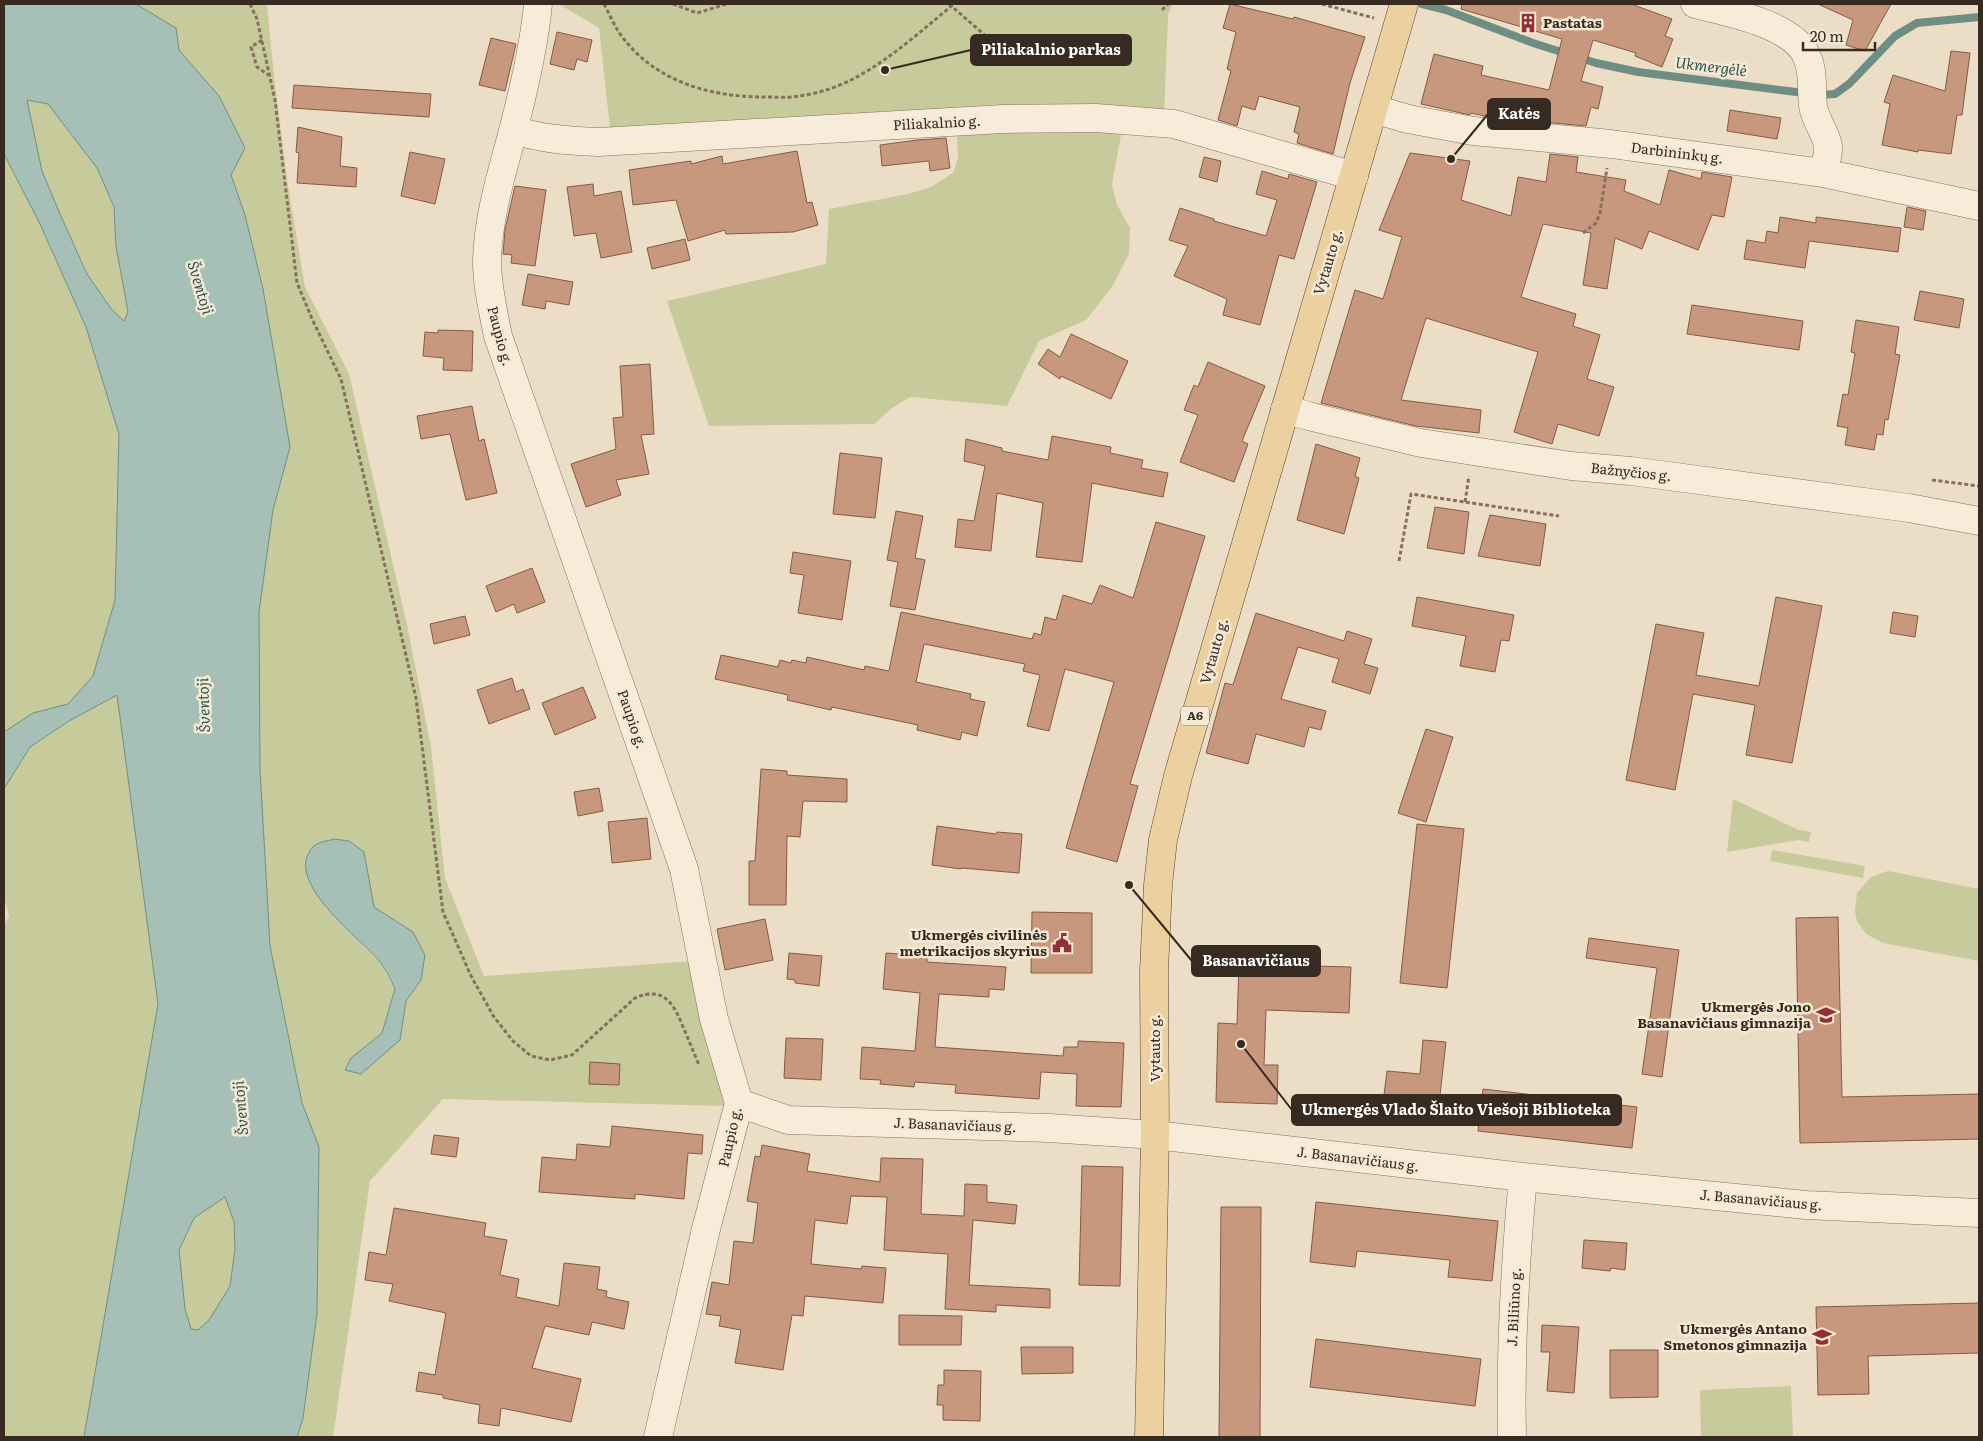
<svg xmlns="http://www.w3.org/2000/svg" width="1983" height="1441" font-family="Literata,serif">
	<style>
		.green { fill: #c7ca9a; fill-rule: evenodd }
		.water { fill: #a7c0b7; stroke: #6e8e84; fill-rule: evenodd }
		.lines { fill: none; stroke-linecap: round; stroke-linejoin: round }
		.stream { stroke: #6e8e84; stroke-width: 8 }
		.building { fill: #c8987e; stroke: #845a44 }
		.minor-casing { stroke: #86705d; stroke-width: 29 }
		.major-casing { stroke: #553f31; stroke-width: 29 }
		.path { stroke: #86705d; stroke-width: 3; stroke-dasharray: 4 2.5; stroke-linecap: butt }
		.minor { stroke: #f7ecd9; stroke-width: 28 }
		.major { stroke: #edd0a0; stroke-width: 28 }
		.labels { text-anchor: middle; stroke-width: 5; stroke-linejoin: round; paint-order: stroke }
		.shield { fill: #f4e9d5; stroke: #706356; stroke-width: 1 }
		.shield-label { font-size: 12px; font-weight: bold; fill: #372a20 }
		.poi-label { font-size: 14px; font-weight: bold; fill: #372a20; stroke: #f4e9d5; text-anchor: end }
		.street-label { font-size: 14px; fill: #372a20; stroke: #f4e9d5 }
		.water-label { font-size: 15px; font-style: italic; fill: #305652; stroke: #f4e9d5 }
		.leader { fill: none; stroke: #372a20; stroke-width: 2 }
		.callout-dot { fill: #372a20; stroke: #f4e9d5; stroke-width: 2 }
		.callout { fill: #372a20; stroke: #372a20; stroke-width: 2 }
		.callout-label { font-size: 15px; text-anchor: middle; font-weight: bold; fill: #fff }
	</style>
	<rect width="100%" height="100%" fill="#ecdec6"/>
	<path class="green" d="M136 4H267L274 76 288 186 305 287 349 374 408 629 431 747 445 878 484 976 694 961 724 1106 443 1099 370 1181 333 1437H297L303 1418 317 1314 319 1148 302 1103 270 946 260 769 259 612 273 510 290 447 263 289 245 215 231 175 219 96 179 50 176 28ZM370 891 374 907 389 918 421 980 406 1001 400 1040 361 1074 345 1069 351 1058 382 1033 395 989 380 963 357 939Z
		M559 4H1173L1168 15 1164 116 1125 113 1112 184 1117 205 1130 228 1129 254 1112 287 1086 320 1039 341 1007 406 910 397 892 408 874 424 709 426 667 301 826 264 829 209 908 194 931 187 953 173 958 158 956 113 610 129 599 28Z
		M27 100 48 104 97 168 114 208 116 246 128 312 124 321 112 310 87 274 60 214 42 171Z
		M4 154 40 224 86 327 119 434 115 600 93 676 68 704 33 713 4 732Z
		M117 695 158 1004 84 1437H4V925L9 916 4 897V789L30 747 69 721Z
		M1733 799 1799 830 1811 832 1809 842 1798 840 1727 852Z
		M1772 850 1865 866 1863 878 1770 861Z
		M1888 871 1979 889V961L1883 943 1866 934 1857 921 1855 912 1857 893 1871 877Z
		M225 1196 234 1222 235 1249 230 1286 209 1320 198 1330 191 1329 185 1309 179 1250 194 1218Z
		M1791 1386 1793 1437H1701L1700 1390Z"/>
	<path class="water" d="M4 4H136L176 28 179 50 219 96 245 148 231 175 245 215 263 289 290 447 273 510 259 612 260 769 270 946 302 1103 319 1147 317 1314 303 1418 297 1437H84L158 1004 117 695 69 721 30 747 4 789V732L33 713 68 704 93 676 115 600 119 434 86 327 40 224 4 154ZM27 100 48 104 97 168 114 207 116 246 128 312 124 321 112 310 87 274 60 214 42 171ZM225 1197 234 1222 235 1249 230 1286 209 1320 198 1330 191 1329 185 1309 179 1250 194 1218Z
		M334 839 349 841 364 852 374 907 413 932 425 955 421 980 406 1001 400 1040 361 1074 345 1070 351 1058 382 1033 395 989C391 980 386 970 380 962 361 938 281 881 313 847 317 842 328 841 334 839Z"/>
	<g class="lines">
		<path class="stream" d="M1422 4 1446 10 1533 43 1596 63 1638 72 1820 95 1835 94 1849 84 1895 36 1917 23 1979 17"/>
	</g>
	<path class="building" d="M1230 4 1293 19 1294 17 1365 37 1350 83 1333 154 1297 143 1299 134 1294 132 1300 107 1259 96 1255 110 1242 106 1237 126 1218 120 1231 71 1227 69 1236 32 1223 28Z
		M1462 4H1631L1672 19 1665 36 1673 39 1662 67 1635 56 1636 53 1593 40 1581 81 1603 87 1598 109 1591 107 1586 126 1489 117 1471 113 1470 115 1421 104 1434 54 1483 66 1481 75 1549 90 1562 39 1461 9Z
		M1818 4H1891L1865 51 1846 45 1853 20Z
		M557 32 592 40 587 62 577 59 574 70 550 64Z
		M491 38 516 44 505 91 479 85Z
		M1951 51 1970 53 1962 115H1957L1951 154 1918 150V152L1882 145 1890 104 1884 102 1893 75 1945 91Z
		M294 85 431 94 429 117 292 108Z
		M1730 110 1781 118 1777 139 1727 131Z
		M298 127 342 137 340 166 357 168 356 187 297 183 299 153 296 152Z
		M946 138 950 168 930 171 929 161 882 166 880 145 917 140Z
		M797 151 807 203 812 202 818 225 793 232 726 234 725 230 688 241 676 200 633 205 629 170 691 161V164L722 156 723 164Z
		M410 152 445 159 435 204 401 196Z
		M1410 153 1470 161 1461 200 1511 216 1518 177 1546 182 1550 154 1578 157 1576 172 1626 180 1624 191 1660 205 1669 170 1701 179 1702 172 1732 177 1724 217 1712 215 1698 250 1649 231 1642 249 1615 238 1607 289 1583 285 1591 233 1543 224 1521 297 1576 314 1573 326 1600 335 1587 379 1614 387 1599 436 1558 424 1552 444 1514 432 1538 352 1426 318 1401 400 1481 410 1479 433 1416 426 1321 403 1355 290 1383 299 1402 237 1379 230Z
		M1204 157 1221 161 1217 182 1199 177Z
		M1262 171 1288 179 1289 174 1317 182 1294 259 1279 255 1260 325 1223 315 1227 299 1174 276 1188 246 1169 240 1180 208 1214 219V221L1266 236 1277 200 1256 194Z
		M593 184 594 196 621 191 632 252 601 258 596 233 574 236 567 187Z
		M515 186 546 190 535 266 511 263 512 255 503 254 505 230Z
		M1907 207 1926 211 1923 230 1904 227Z
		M1780 217 1816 223V217L1901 228 1898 252 1809 241 1805 268 1744 259 1747 240 1765 243 1767 231 1778 233Z
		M685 239 690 260 652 269 647 248Z
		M528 274 573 282 569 305 546 301 545 309 522 305Z
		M1920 291 1964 299 1959 328 1914 320Z
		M1692 305 1803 321 1799 350 1687 334Z
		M1856 320 1899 327 1895 354 1900 355 1888 420 1885 419 1883 435 1877 434 1874 450 1845 445 1848 428 1837 426 1843 394 1848 395 1855 353 1851 352Z
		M438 330 473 331 472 371 443 370 444 358 423 356 425 332 438 333Z
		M1071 334 1128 361 1111 399 1061 376 1060 379 1038 364 1048 349 1060 357Z
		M1208 362 1265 386 1242 441 1248 444 1234 482 1180 462 1198 415 1184 410 1194 385 1198 387Z
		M650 364 654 434 641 435 649 474 616 480 621 495 586 507 571 464 616 449 613 418 623 417 620 366Z
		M472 406 479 441 484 439 497 493 466 500 450 434 421 439 417 416Z
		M1052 436 1111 447 1110 453 1143 460 1141 468 1168 473 1163 497 1092 483 1082 562 1036 557 1043 503 997 493 991 551 955 547 958 519 974 521 985 466 964 461 966 439 1002 448V451L1048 460Z
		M1316 444 1360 458 1355 476 1359 478 1344 534 1297 520Z
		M840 453 882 458 875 518 833 514Z
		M1435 507 1469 512 1464 554 1427 548Z
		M896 511 923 516 915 558 925 560 915 610 890 606 898 562 887 560Z
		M1490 515 1546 524 1540 566 1478 556Z
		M1156 522 1205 536 1130 784 1138 786 1117 862 1066 848 1114 682 1065 669 1049 731 1027 726 1040 675 1023 671 1025 664 924 644 916 682 971 694 970 699 985 702 977 736 962 732 960 740 917 730 918 725 832 707 831 710 787 700 788 695 715 679 721 655 778 667 780 660 791 663 792 660 806 663 807 657 864 670 865 666 889 671 901 612 1032 639 1034 633 1041 635 1045 617 1056 620 1063 595 1092 604 1100 585 1133 598Z
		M793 552 851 561 842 620 798 613 804 575 790 573Z
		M532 568 545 602 517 613 514 604 496 612 486 586Z
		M1417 597 1514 615 1509 641 1501 640 1495 672 1460 666 1466 636 1412 626Z
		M1776 597 1822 606 1792 763 1746 755 1755 705 1693 694 1675 790 1626 780 1656 624 1704 633 1696 675 1759 686Z
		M1893 612 1918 616 1915 637 1890 633Z
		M1256 613 1344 641 1347 631 1372 639 1364 664 1378 668 1370 694 1332 682 1339 659 1298 647 1281 699 1326 711 1321 730 1309 727 1304 747 1256 734 1248 764 1206 753 1225 683 1233 685Z
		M465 616 470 635 434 644 430 624Z
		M512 678 516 692 523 689 530 709 489 724 477 690Z
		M583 687 596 718 555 735 542 703Z
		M1426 729 1453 737 1426 822 1398 813Z
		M761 769 787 771V775L847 779V802L803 801 800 837 787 836 786 905H749V861H755Z
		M599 788 603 811 578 816 574 792Z
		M647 818 651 859 612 863 608 822Z
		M1417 824 1464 829 1447 988 1400 983Z
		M937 826 996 834 997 832 1022 834 1019 873 961 868V869L932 865Z
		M1032 912 1092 913V973H1031Z
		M1838 917 1842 1097 1979 1094V1139L1800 1143 1796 918Z
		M765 919 773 960 725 970 717 929Z
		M1589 938 1679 950 1662 1077 1642 1074 1657 968 1586 958Z
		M789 953 822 956 819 986 795 983V980L787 979Z
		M886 953 927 956V962L1006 967 1004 990 989 989V997L939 994 935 1047 1063 1056 1064 1047H1078V1041L1124 1043 1121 1107 1076 1106 1077 1074 1041 1072 1039 1099 955 1093 956 1085 915 1082 914 1087 880 1084 881 1080 860 1079 862 1047 915 1051 920 993 883 989Z
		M1239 964 1351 967 1349 1013 1266 1010 1264 1065H1278L1277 1104 1216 1102 1218 1023 1237 1024Z
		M786 1038 823 1039 821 1080 784 1078Z
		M1423 1040 1446 1042 1439 1104H1435L1432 1122 1407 1119V1113L1388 1111 1390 1095H1384L1387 1071 1420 1074Z
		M590 1062 620 1064 619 1085 589 1084Z
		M1483 1089 1637 1107 1632 1148 1478 1131Z
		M612 1126 703 1135 702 1154 688 1153 684 1199 635 1194V1199L539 1192 542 1157 576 1160 577 1144 610 1147Z
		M434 1135 459 1138 456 1157 431 1154Z
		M762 1145 810 1154 807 1171 880 1182 881 1158 923 1159 921 1214 964 1216 965 1184 987 1185V1202L1017 1205 1015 1224 973 1220 969 1285 1050 1289V1308L996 1305V1312L945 1309 948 1254 884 1250 887 1197 851 1196 847 1224 815 1220 811 1264 861 1269 862 1266 886 1268 883 1303 805 1296 803 1316 792 1315 783 1370 735 1363 741 1330 719 1326 721 1316 706 1314 712 1282 729 1285 734 1241 753 1243 758 1203 747 1201 755 1156 760 1157Z
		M1082 1166 1123 1167 1120 1286 1079 1285Z
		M1316 1202 1498 1221 1492 1281 1448 1277 1450 1260 1357 1251 1355 1267 1310 1262Z
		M1221 1207H1261L1260 1437H1219Z
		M394 1208 486 1223 484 1236 507 1240 500 1275 519 1279 516 1297 559 1306 564 1263 600 1267 597 1289 607 1291 606 1297 629 1302 624 1329 592 1322 589 1335 545 1326 532 1368 581 1379 571 1422 501 1408 499 1426 478 1423 480 1405 443 1398V1395L416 1391 419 1372 435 1375 446 1313 389 1301 393 1284 365 1280 369 1252 386 1255Z
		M1584 1240 1627 1243 1625 1270 1611 1268 1610 1271 1582 1268Z
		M1979 1303V1353L1868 1356 1869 1394 1818 1395 1816 1307Z
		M899 1315 962 1316 961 1345H899Z
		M1542 1325 1579 1327 1574 1393 1547 1391 1550 1352H1541Z
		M1316 1339 1481 1359 1475 1406 1310 1387Z
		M1021 1347H1073V1373L1022 1374Z
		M1610 1350H1658V1397L1610 1398Z
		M944 1370 981 1371 980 1421 943 1420V1405H937L938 1385H944Z"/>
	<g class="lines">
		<defs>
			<path id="minor" d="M538 4C534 47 524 89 513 131 502 173 488 216 487 261 487 286 493 311 498 336L684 869 714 1019 739 1103 706 1229 658 1437
				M1695 4C1726 12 1794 24 1807 57 1814 72 1811 90 1813 106 1815 120 1826 133 1828 146 1829 155 1825 164 1823 173
				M1374 109 1408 119 1473 131 1611 144 1823 173 1979 206
				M513 130C542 139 570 141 599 142L1003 119 1096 118 1174 124 1354 176
				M1285 409 1308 416 1421 443 1571 466 1631 471 1909 508 1979 521
				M739 1103 788 1120 1049 1128 1155 1135 1523 1177 1806 1205 1979 1213
				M1512 1437C1510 1350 1515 1264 1523 1177"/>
			<path id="major" d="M1149 1437 1155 1135 1154 971 1158 885 1163 840 1178 776 1404 4"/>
		</defs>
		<use href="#minor" class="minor-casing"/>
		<use href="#major" class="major-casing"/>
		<path class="path" d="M250 4 257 19 275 100 297 283 313 321 341 379 416 698 443 912 471 976 494 1017 513 1041 531 1056 550 1060 572 1055 635 998C665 985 674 1005 684 1029 689 1041 694 1053 699 1065
			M604 4C609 13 613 23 618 31 652 81 708 97 765 97 776 97 788 98 799 96 816 94 838 87 853 79 891 59 922 30 954 4
			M673 4 697 13 727 4
			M949 4 1003 51
			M1322 4 1374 18
			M1162 10 1168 4
			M262 40 251 47 257 67 270 76
			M1583 233 1596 223 1600 213 1607 168
			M1932 480 1979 486
			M1465 502 1469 476
			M1399 561 1411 494 1559 516"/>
		<use href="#minor" class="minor"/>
		<use href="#major" class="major"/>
	</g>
	<defs>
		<symbol id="building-bare" viewBox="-9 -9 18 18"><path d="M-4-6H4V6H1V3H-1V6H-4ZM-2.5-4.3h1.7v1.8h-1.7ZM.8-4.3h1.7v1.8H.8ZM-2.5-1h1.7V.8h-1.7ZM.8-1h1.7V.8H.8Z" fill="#923036" stroke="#f4e9d5" stroke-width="2.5" paint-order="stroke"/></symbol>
		<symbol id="civic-bare" viewBox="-9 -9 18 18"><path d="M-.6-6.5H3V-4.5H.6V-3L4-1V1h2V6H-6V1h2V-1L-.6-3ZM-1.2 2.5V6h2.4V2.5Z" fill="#923036" stroke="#f4e9d5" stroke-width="2.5" paint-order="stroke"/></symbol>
		<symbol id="school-bare" viewBox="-9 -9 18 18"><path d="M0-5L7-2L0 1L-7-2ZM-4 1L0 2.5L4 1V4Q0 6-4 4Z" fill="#923036" stroke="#f4e9d5" stroke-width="2.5" paint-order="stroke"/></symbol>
	</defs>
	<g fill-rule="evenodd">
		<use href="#building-bare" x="1514" y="9" width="28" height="28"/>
		<use href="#civic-bare" x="1048" y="929" width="28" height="28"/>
		<use href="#school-bare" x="1812" y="1001" width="28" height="28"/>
		<use href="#school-bare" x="1808" y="1323" width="28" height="28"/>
	</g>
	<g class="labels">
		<rect class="shield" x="1181" y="706.5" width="28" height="19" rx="4"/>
		<g class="shield-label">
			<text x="1195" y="720">A6</text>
		</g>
		<g class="poi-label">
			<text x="1543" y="28" text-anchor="start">Pastatas</text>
			<text x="1047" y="940">Ukmergės civilinės<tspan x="1047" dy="16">metrikacijos skyrius</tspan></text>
			<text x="1811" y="1012">Ukmergės Jono<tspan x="1811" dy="16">Basanavičiaus gimnazija</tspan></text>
			<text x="1807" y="1334">Ukmergės Antano<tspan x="1807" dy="16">Smetonos gimnazija</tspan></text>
		</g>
		<g class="street-label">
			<text transform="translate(937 123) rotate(-3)" y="5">Piliakalnio g.</text>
			<text transform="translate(1677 153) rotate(7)" y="5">Darbininkų g.</text>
			<text transform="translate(1328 262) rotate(-73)" y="5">Vytauto g.</text>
			<text transform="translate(500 336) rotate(75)" y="5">Paupio g.</text>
			<text transform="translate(1631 472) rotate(6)" y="5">Bažnyčios g.</text>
			<text transform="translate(1214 651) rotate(-74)" y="5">Vytauto g.</text>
			<text transform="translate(632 719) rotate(71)" y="5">Paupio g.</text>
			<text transform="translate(1155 1048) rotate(-90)" y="5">Vytauto g.</text>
			<text transform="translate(955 1125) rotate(2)" y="5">J. Basanavičiaus g.</text>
			<text transform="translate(730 1137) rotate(-77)" y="5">Paupio g.</text>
			<text transform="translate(1358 1159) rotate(7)" y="5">J. Basanavičiaus g.</text>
			<text transform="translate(1761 1200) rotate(5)" y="5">J. Basanavičiaus g.</text>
			<text transform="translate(1514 1307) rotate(-87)" y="5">J. Biliūno g.</text>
		</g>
		<g class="water-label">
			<text transform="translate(1711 67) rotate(7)" y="5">Ukmergėlė</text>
			<text transform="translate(200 288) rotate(73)" y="5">Šventoji</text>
			<text transform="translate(204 705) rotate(-92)" y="5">Šventoji</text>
			<text transform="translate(241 1108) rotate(-95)" y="5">Šventoji</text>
		</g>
	</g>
	<path class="leader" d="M885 70L971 50M1451 159L1488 114M1129 885L1192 961M1241 1044L1292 1110"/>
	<g class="callout-dot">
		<circle cx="885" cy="70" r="5"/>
		<circle cx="1451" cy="159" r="5"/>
		<circle cx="1129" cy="885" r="5"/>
		<circle cx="1241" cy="1044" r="5"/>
	</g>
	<g class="callout">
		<rect x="971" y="35" width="160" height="30" rx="5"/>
		<rect x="1488" y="99" width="62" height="30" rx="5"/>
		<rect x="1192" y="946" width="128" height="30" rx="5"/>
		<rect x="1292" y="1095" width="329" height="30" rx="5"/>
	</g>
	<g class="callout-label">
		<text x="1051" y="55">Piliakalnio parkas</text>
		<text x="1519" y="119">Katės</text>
		<text x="1256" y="966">Basanavičiaus</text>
		<text x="1456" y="1115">Ukmergės Vlado Šlaito Viešoji Biblioteka</text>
	</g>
	<rect width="1983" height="1441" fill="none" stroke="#372a20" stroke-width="10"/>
	<path d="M1803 42v8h72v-8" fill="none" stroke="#372a20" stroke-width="2.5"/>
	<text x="1810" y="42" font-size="15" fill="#372a20" stroke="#f4e9d5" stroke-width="4" paint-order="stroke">20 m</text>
</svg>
